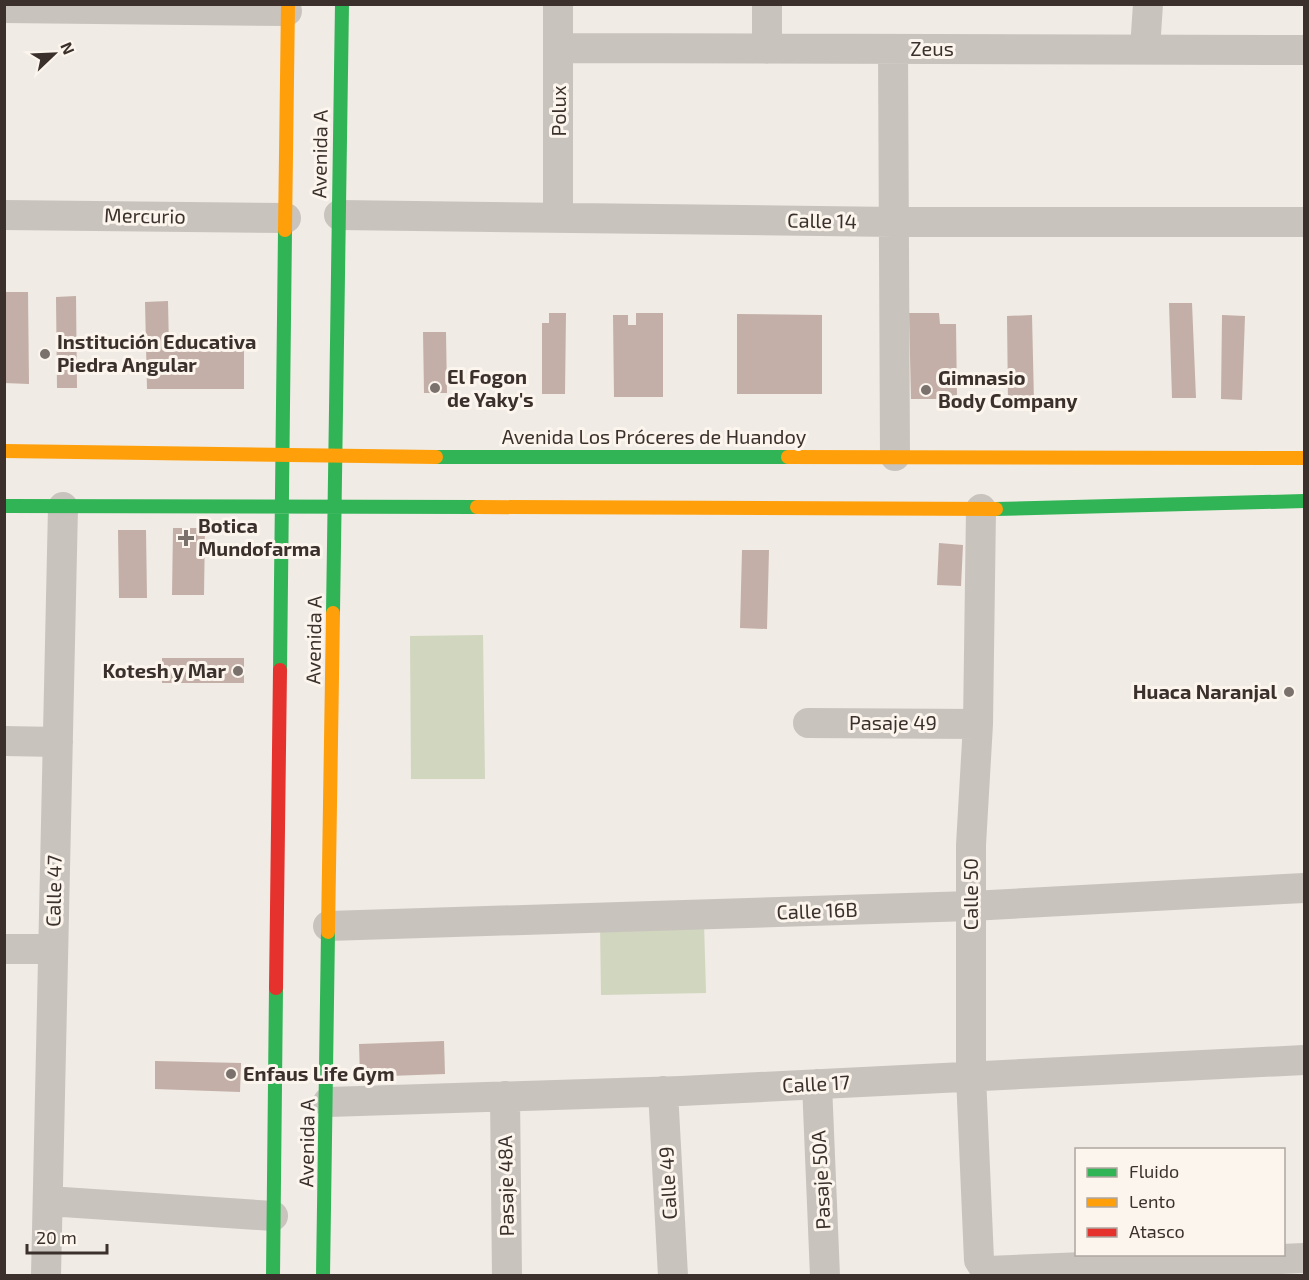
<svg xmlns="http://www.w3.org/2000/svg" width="1309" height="1280" font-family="'Exo 2',sans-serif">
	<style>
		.green { fill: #d1d6bf }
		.building { fill: #c3afa7 }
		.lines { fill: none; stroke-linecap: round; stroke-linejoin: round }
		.street { stroke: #c9c3be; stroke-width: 30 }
		.fast { stroke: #30b455; stroke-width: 14 }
		.slow { stroke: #ff9f0a; stroke-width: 14 }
		.jam { stroke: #e5322d; stroke-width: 14 }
		.poi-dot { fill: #7a716c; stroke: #fbf5ee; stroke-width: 2 }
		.labels { text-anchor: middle; stroke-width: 6; stroke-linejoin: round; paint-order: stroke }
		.street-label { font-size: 20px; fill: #3b302b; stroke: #fbf5ee }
		.poi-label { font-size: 20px; font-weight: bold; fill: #3b302b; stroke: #fbf5ee; text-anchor: start }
	</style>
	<rect width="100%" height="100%" fill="#f0ebe5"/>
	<path class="green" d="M483 635 485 779H411L410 636Z
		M704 923 706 993 601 995 600 925Z"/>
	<path class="building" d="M4 292H28L29 384 4 383Z
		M76 296 77 388H57L56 297Z
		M168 301 169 348 244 349V389H147L145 302Z
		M1169 303H1192L1196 398H1172Z
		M549 313H566L565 394H542V323H549Z
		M636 313H663V397H614L613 315H628V325H636Z
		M909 313H939L940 324H956L957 399H911Z
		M737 314 822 315V394H737Z
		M1032 315 1034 402H1008L1007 316Z
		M1222 315 1245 316 1242 400 1221 399Z
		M423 332H446L447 393H424Z
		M173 528H205L204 595H172Z
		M118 530H146L147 598H119Z
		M939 543 963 545 961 586 937 585Z
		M742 550H769L767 629 740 628Z
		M162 658H244V683H162Z
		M444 1041 445 1074 360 1077 359 1044Z
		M155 1061 241 1063 240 1092 155 1089Z"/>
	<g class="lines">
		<path class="street" d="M4 8 287 11
			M559 48 1304 50
			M767 49V4
			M893 49 895 456
			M1145 49 1148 4
			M4 215 286 218
			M339 215 894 222H1304
			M558 218V4
			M981 509 978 724 971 845V1076L979 1260 989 1276
			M808 723 978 724
			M4 741 58 742
			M328 926 971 906 1304 888
			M4 949H53
			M817 1084 825 1276
			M663 1091 673 1276
			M505 1096 507 1276
			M328 1102 681 1091 1304 1060
			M48 1201 273 1216
			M988 1271 1304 1258
			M46 1276 63 507"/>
		<path class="fast" d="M436 457H788
			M4 506 477 507
			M996 509 1304 501
			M333 613 342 4
			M280 670 285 230
			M273 1276 276 988
			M323 1276 328 932"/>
		<path class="slow" d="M285 230 288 4
			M4 451 436 457
			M788 457 1304 458
			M477 507 996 509
			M328 932 333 613"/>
		<path class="jam" d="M276 988 280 670"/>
	</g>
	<g class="poi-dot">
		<circle cx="45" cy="354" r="6"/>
		<circle cx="435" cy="388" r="6"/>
		<circle cx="926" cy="390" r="6"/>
		<path d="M183 529h6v6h6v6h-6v6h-6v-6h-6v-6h6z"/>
		<circle cx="238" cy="671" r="6"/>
		<circle cx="1289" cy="692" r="6"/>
		<circle cx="231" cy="1074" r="6"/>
	</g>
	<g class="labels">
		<g class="street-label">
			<text x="932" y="56">Zeus</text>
			<text transform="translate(559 111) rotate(-90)" y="7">Polux</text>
			<text transform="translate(320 154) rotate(-89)" y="7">Avenida A</text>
			<text transform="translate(145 216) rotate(1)" y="7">Mercurio</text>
			<text transform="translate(822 221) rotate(1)" y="7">Calle 14</text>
			<text x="654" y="444">Avenida Los Próceres de Huandoy</text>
			<text transform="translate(314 640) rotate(-89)" y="7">Avenida A</text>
			<text x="893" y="730">Pasaje 49</text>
			<text transform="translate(54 891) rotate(-89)" y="7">Calle 47</text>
			<text transform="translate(971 894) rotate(-90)" y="7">Calle 50</text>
			<text transform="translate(817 911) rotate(-2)" y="7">Calle 16B</text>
			<text transform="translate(816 1084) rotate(-3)" y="7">Calle 17</text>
			<text transform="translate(307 1143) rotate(-89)" y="7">Avenida A</text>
			<text transform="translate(821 1180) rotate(-93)" y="7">Pasaje 50A</text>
			<text transform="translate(668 1183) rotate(-93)" y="7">Calle 49</text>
			<text transform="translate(506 1186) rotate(-91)" y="7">Pasaje 48A</text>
		</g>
		<g class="poi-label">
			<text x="57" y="349">Institución Educativa<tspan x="57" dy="23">Piedra Angular</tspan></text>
			<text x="447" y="384">El Fogon<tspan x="447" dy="23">de Yaky's</tspan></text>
			<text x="938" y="385">Gimnasio<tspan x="938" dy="23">Body Company</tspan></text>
			<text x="198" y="533">Botica<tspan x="198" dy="23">Mundofarma</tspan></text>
			<text x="226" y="678" text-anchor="end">Kotesh y Mar</text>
			<text x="1277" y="699" text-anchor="end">Huaca Naranjal</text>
			<text x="243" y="1081">Enfaus Life Gym</text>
		</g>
	</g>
	<rect width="1309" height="1280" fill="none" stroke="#3b302b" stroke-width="12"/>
	<rect x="1075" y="1148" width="210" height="108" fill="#fbf5ee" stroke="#aea6a0" stroke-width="1.5"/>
	<rect x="1087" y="1168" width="30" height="9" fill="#30b455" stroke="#aea6a0" stroke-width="1.5"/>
	<text x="1129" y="1178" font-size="18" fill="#3b302b">Fluido</text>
	<rect x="1087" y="1198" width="30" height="9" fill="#ff9f0a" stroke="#aea6a0" stroke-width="1.5"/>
	<text x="1129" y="1208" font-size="18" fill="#3b302b">Lento</text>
	<rect x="1087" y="1228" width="30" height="9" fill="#e5322d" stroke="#aea6a0" stroke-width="1.5"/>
	<text x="1129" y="1238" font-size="18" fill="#3b302b">Atasco</text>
	<g transform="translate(54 54) rotate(67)" stroke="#fbf5ee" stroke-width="4.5" paint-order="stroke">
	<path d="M0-4.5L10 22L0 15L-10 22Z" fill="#3b302b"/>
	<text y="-9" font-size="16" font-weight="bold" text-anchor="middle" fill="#3b302b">N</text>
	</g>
	<path d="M27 1244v9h80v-9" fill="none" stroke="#3b302b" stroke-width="3"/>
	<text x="36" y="1244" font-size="18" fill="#3b302b" stroke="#fbf5ee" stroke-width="4.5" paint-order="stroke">20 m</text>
</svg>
